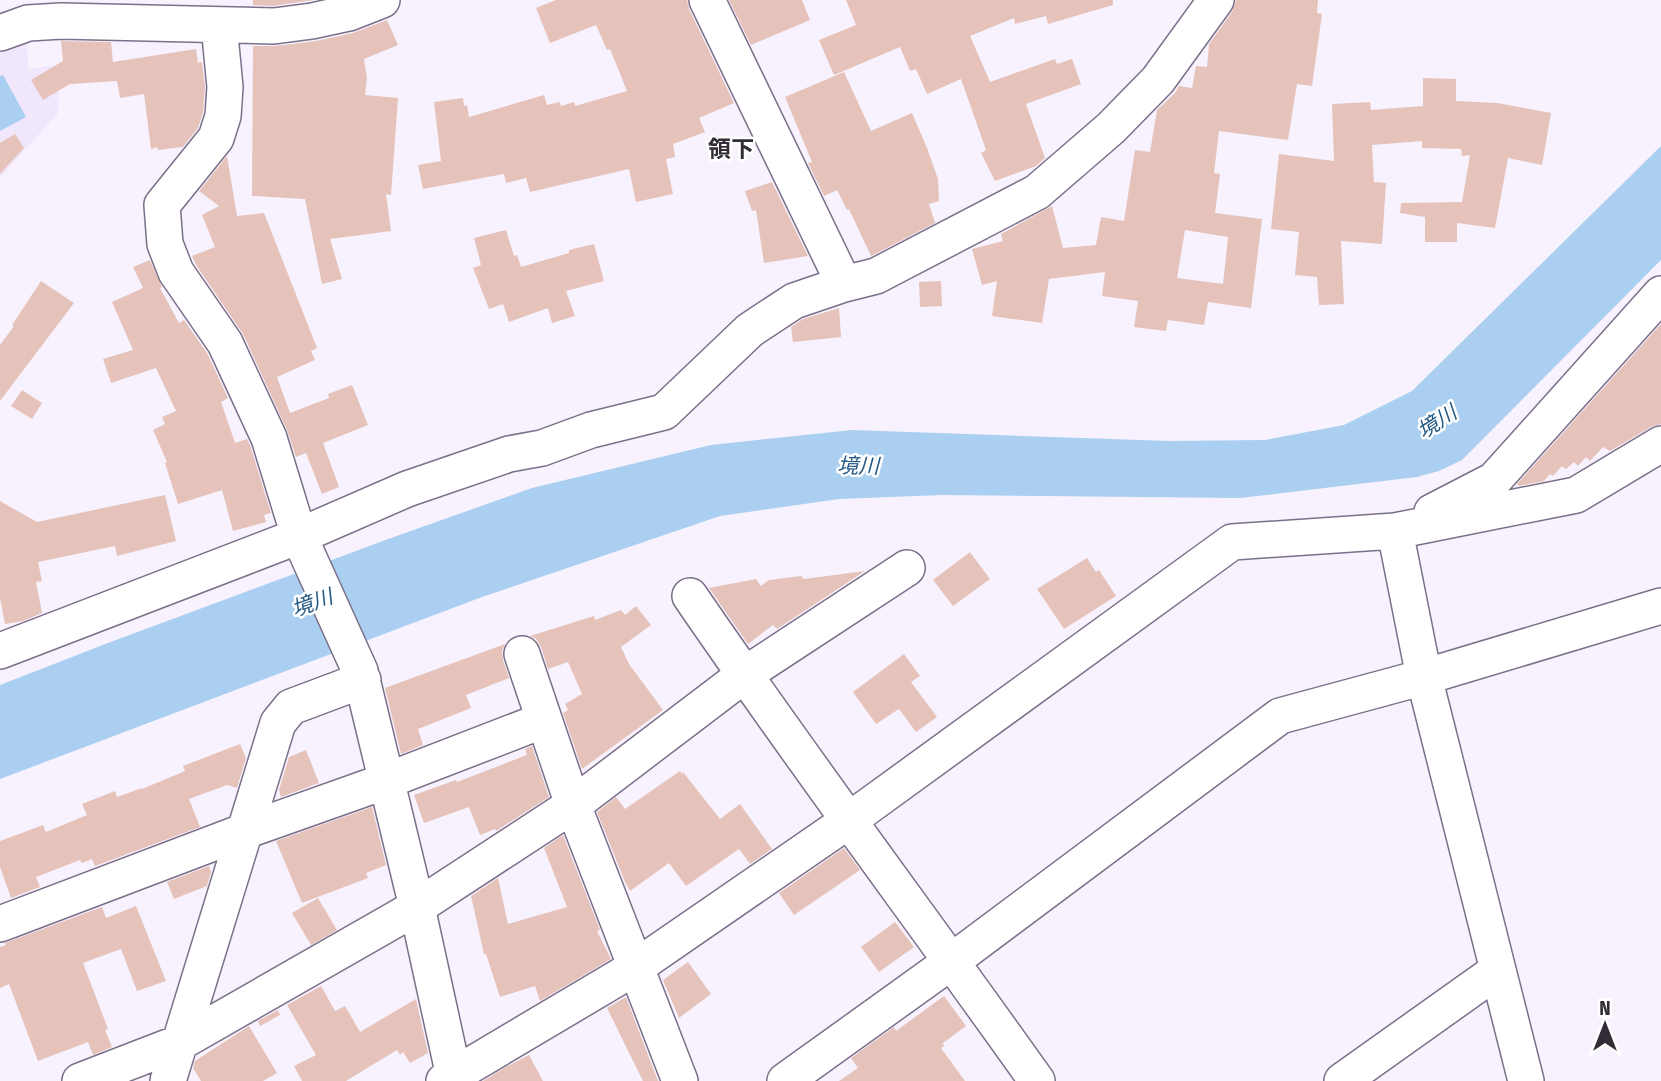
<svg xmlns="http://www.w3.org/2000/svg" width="1661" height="1081" font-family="'Fira Sans Condensed','Noto Sans JP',sans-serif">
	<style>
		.built { fill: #f1e7fd }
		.water { fill: #abcff0 }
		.building { fill: #e6c3ba; fill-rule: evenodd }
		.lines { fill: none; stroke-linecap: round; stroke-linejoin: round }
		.minor-casing { stroke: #7b6f89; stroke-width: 38 }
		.minor { stroke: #fff; stroke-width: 35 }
		.labels { text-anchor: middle; stroke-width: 5; stroke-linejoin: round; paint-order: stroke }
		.water-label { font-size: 21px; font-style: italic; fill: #245984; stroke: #fff }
		.quarter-label { font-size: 23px; font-weight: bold; fill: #312c37; stroke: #fff }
	</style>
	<rect width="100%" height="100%" fill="#f7f2fe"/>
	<path class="built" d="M27 40 28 70 60 64 58 113 0 178V45Z"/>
	<path class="water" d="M3 75 26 117 0 131V76Z
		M1661 146V260L1462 460 1439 471 1417 477 1240 498 942 495 839 499 720 516 482 597 0 779V685L108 643 391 538 532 488 711 445 852 430 1169 441 1265 440 1344 425 1412 391Z"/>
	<path class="building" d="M253 0H314L273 6 253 5Z
		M556 0H687L689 9 734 103 699 118 705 132 673 144 675 157 666 159 673 194 636 202 629 169 530 192 526 178 506 183 504 174 423 189 418 165 441 161 434 102 463 98 464 106 467 105 469 117 544 95 547 105 560 102 561 106 574 102 575 106 627 91 610 49 607 50 596 25 550 43 536 8Z
		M729 0H802L810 20 751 45Z
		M846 0H1113V5L1048 24 1046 16 1015 24 1014 18 970 36 990 82 1055 59 1057 64 1072 59 1081 84 1026 104 1045 158 1036 166 995 181 981 153 986 150 961 79 927 94 916 69 910 71 900 47 834 75 819 40 856 25Z
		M1236 0H1318L1317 13 1322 14 1312 86 1297 84 1288 140 1219 131 1214 173 1220 174 1215 213 1262 219 1251 308 1208 302 1204 325 1168 320 1166 331 1134 327 1138 301 1102 296 1105 272 1049 279 1042 323 992 316 997 281 982 285 972 249 1003 241 1001 234 1052 206 1063 248 1096 245 1101 217 1124 221 1135 150 1150 152 1157 110 1175 93 1179 86 1192 88 1196 66 1207 67 1209 44 1232 12ZM1185 230 1228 237 1223 284 1177 278Z
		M387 20 398 45 364 59 367 78 365 95 398 98 391 195 386 194 391 231 330 239 342 279 322 284 305 199 252 196 253 46H276L316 41 353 33Z
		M61 41 111 42 113 62 196 49 198 63 202 62 205 87 203 112 198 128 183 147 158 150 157 147 151 149 144 94 120 98 117 81 70 84 43 100 31 80 63 61Z
		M844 72 871 131 912 113 927 148 938 179 939 201 929 204 935 223 871 256 849 209 847 210 837 190 824 196 808 163 812 162 785 97Z
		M1423 78 1456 79V101L1497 103 1551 113 1542 165 1508 158 1495 228 1457 223V242H1425V217L1400 213 1401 203 1462 202 1470 155 1462 156 1461 149 1422 148V141L1372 145 1374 182 1386 183 1382 244 1341 241 1344 304 1319 305 1317 277 1295 275 1299 232 1271 229 1279 154 1334 161 1332 104 1370 102 1371 110 1423 106Z
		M15 134 24 148 0 174V143Z
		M227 156 237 216 264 213 317 348 311 351 315 360 277 377 290 413 329 398 328 394 352 385 368 425 323 443 339 487 322 494 306 453 296 457 287 430 243 334 196 265 192 256 215 247 202 215 219 206 199 191Z
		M772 182 808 256 764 263 756 210 752 211 745 191Z
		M506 230 514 256 517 255 521 267 569 253V250L594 244 604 281 566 291 575 316 552 323 548 308 509 322 503 304 489 309 473 268 481 265 474 238Z
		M150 260 162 287 160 288 179 323 184 320 207 353 228 398 221 402 235 443 247 439 250 445 271 513 264 515 266 522 233 531 222 490 178 504 165 463 167 462 153 430 165 424 162 417 176 411 156 368 111 383 103 359 133 350 112 302 143 288 133 267Z
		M41 281 74 303 0 401V345L14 326 12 325Z
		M941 281 942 306 920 307 919 282Z
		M839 308 841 337 793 342 791 327 803 319Z
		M1661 324V424L1651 427 1610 451 1603 447 1590 461 1586 457 1578 466 1574 462 1566 469 1562 466 1553 476 1550 474 1544 481 1519 486 1517 484Z
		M22 390 42 403 32 419 11 406Z
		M165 495 176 541 117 556 115 546 38 562 42 581 36 582 42 613 23 621 5 624 0 598V501L37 522Z
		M970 552 990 579 953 606 933 580Z
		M1087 558 1096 572 1099 570 1116 596 1064 629 1037 589Z
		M865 571 777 629 773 625 748 644 709 588 756 579 761 586 769 580 801 576 804 579Z
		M636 606 651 625 621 647 629 664 663 710 582 769 563 713 568 710 565 704 582 694 568 662 548 669 541 647 536 639 530 636 594 616 595 620 621 610 625 615Z
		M505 644 502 651 503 660 509 678 466 695 471 708 418 729 423 745 401 754 385 688Z
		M904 654 920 676 911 682 937 717 916 732 899 709 876 724 853 692Z
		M240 744 246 758 237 788 227 785 189 799 200 827 95 866 92 859 82 863 80 860 36 877 40 887 11 898 0 867V841L43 825 46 832 87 815 82 804 115 791 117 797 142 788V789L185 771 183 766Z
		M532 746 549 797 496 831 495 829 480 835 469 807 424 823 414 795 456 780 457 782 527 755 525 749Z
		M306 750 319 783 281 797 279 790 289 757Z
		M680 771 682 774 683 772 720 819 740 804 772 849 750 864 739 849 686 886 669 863 630 891 625 882 597 812 616 797 625 809Z
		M372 807 386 865 366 873 368 878 302 903 276 841Z
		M563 835 600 930 597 931 611 959 540 1001 535 986 500 997 486 954H484L471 896 498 878 508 924 567 907 544 848Z
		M844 848 860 870 794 915 779 893Z
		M209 866 211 872 207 886 174 899 167 882Z
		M318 898 337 930 311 945 292 913Z
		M136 906 166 981 137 991 121 949 83 963 108 1029 105 1030 112 1047 93 1055 88 1042 38 1061 9 984 0 988V947L6 945 5 943 102 907 106 918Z
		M895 922 914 947 879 972 861 947Z
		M688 962 711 994 679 1018 663 980Z
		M321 986 335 1011 345 1006 360 1032 416 999 428 1053 410 1063 403 1052 400 1055 397 1050 346 1081H302L294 1066 316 1055 287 1005Z
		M944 996 966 1026 943 1043 944 1046 941 1048 965 1081H839L858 1068 851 1058 894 1027 896 1031Z
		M626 997 658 1081H643L607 1008Z
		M278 1010 280 1015 260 1026 258 1021Z
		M249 1026 277 1073 263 1081H201L193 1068 195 1061Z
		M529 1055 543 1081H483L506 1067Z"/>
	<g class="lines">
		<defs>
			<path id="minor" d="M707 0 844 284
				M219 25 225 87 223 116 216 138 162 205 165 244 176 272 225 343 269 438 299 536 360 671 417 907 455 1081
				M0 33 28 23 61 21 274 26 312 21 349 13 382 0
				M1432 512 1494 480 1661 294
				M1395 531 1424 677 1526 1081
				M690 596C802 760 922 919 1037 1081
				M0 651 299 536 407 489 509 454 542 448 591 430 664 412 750 330 794 301 844 284 876 276 1037 192 1111 128 1158 80 1216 0
				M522 654 573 805 680 1081
				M0 924 245 831 386 781 544 720
				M80 1081 181 1042 417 907 573 805 744 675 907 568
				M168 1081 278 723 291 707 363 680
				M444 1081 636 967 848 821 1232 542 1395 531 1576 495 1661 444
				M785 1081 952 961 1280 716 1424 677 1661 606
				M1342 1081 1498 970"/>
		</defs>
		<use href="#minor" class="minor-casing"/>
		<use href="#minor" class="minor"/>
	</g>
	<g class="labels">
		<g class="water-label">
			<text transform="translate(1437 422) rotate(-33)" y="7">境川</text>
			<text transform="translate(858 466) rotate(1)" y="7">境川</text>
			<text transform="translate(312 603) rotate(-20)" y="7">境川</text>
		</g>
		<g class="quarter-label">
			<text x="731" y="157">領下</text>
		</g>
	</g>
	<g transform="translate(1605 1025)" stroke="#ffffff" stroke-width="5" paint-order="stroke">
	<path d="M0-5L12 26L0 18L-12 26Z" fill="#312c37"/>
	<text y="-10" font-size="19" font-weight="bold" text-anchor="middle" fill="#312c37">N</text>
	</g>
</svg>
